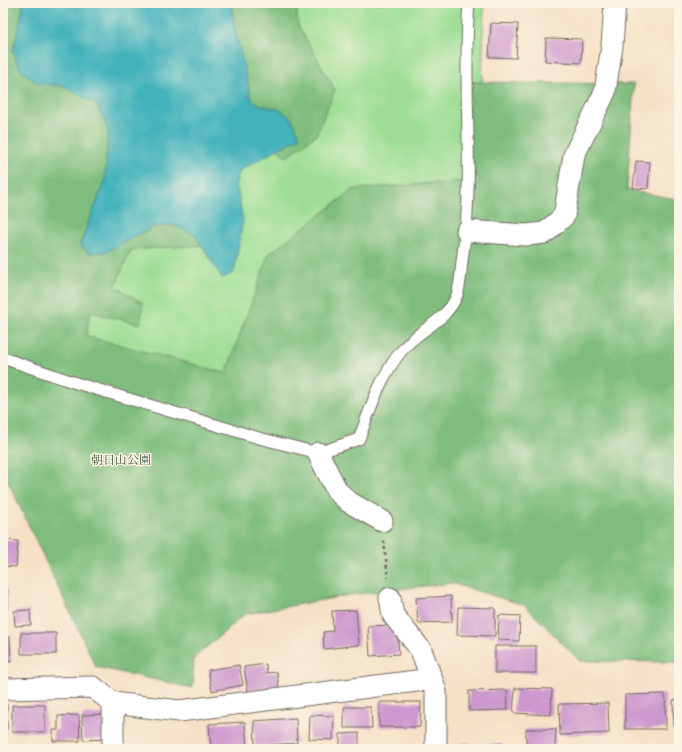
<svg xmlns="http://www.w3.org/2000/svg" width="682" height="752" font-family="'IM FELL Great Primer','Noto Serif JP',serif">
	<style>
		.green { fill: #9dde94; stroke: #648460 }
		.forest { fill: #7ebd7e; stroke: #547454 }
		.water { fill: #42b2bb; stroke: #366e73 }
		.building { fill: #cd98ce }
		.lines { fill: none; stroke-linecap: round; stroke-linejoin: round }
		.lane-casing { stroke: #726a61; stroke-width: 13 }
		.street-casing { stroke: #726a61; stroke-width: 23 }
		.path { stroke: #726a61; stroke-width: 2.5; stroke-dasharray: 3 3; stroke-linecap: butt }
		.lane { stroke: #fff; stroke-width: 11 }
		.street { stroke: #fff; stroke-width: 21 }
		.labels { text-anchor: middle; stroke-width: 3; stroke-linejoin: round; paint-order: stroke }
		.park-label { font-size: 12px; fill: #485845; stroke: #fcf5e5 }
	</style>
	<rect width="100%" height="100%" fill="#fcf5e5"/>
	<filter id="ink" filterUnits="userSpaceOnUse"><feTurbulence type="fractalNoise" baseFrequency=".025" numOctaves="2"/><feDisplacementMap in="SourceGraphic" scale="8" xChannelSelector="R" yChannelSelector="G"/><feConvolveMatrix kernelMatrix="1 2 1 2 8 2 1 2 1" color-interpolation-filters="sRGB"/></filter>
	<filter id="wash" filterUnits="userSpaceOnUse"><feTurbulence type="fractalNoise" baseFrequency=".012" numOctaves="4" result="noise"/><feDisplacementMap in="SourceGraphic" scale="16" xChannelSelector="R" yChannelSelector="G"/><feGaussianBlur stdDeviation="0.9" result="paint"/><feColorMatrix in="noise" values="0 0 0 0 0 0 0 0 0 0 0 0 0 0 0 0 0 1.4 0 .05"/><feComposite in="paint" operator="in"/></filter>
	<g filter="url(#wash)">
		<rect width="100%" height="100%" fill="#f6e0c6"/>
		<path class="green" d="M3 3H484L478 269 406 427 33 396Z"/>
		<path class="forest" d="M3 3H22L27 43 123 126 172 221 237 243 131 250 115 286 143 303 140 324 90 312 86 336 226 373 269 254 354 189 463 181 472 82 634 84 627 190 676 199 679 181V662L580 661 524 605 451 583 350 595 245 614 194 658 193 688 96 667 3 471Z
			M225 3H296L298 25 335 90 316 135 286 157 238 110Z"/>
		<path class="water" d="M24 3H231C234 35 245 66 251 98L260 105 279 109 292 119 300 137 240 170 236 183 243 220 234 273 222 278 195 235 173 225 153 227 106 252 88 253 80 244 105 181 108 129 97 105 65 86 37 83 20 69 13 51Z"/>
		<g id="blocks">
			<path class="building" d="M491 23 518 24 516 58 489 57Z
				M546 38 582 39 581 63 545 61Z
				M636 161 650 162 648 189 633 188Z
				M3 540 18 541 16 567 3 566Z
				M3 590H7V609H3Z
				M451 596 452 622 418 623 416 598Z
				M458 607 495 608V636L457 635Z
				M30 610 31 625 15 626 14 611Z
				M356 610 359 645 324 649 323 632 333 631 332 611Z
				M499 615 520 616 519 641 498 640Z
				M397 625 399 654 370 656 368 626Z
				M21 633H56V654H21Z
				M10 637 11 662H3V638Z
				M495 646H536V673H495Z
				M266 664 267 673 277 672 279 688 248 692 244 667Z
				M239 665 243 685 212 691 208 670Z
				M515 688 552 689 551 715 513 713Z
				M507 690 508 710 469 711V691Z
				M665 694 666 729H625V695Z
				M679 699V726L674 727 673 700Z
				M379 702H421L420 727H379Z
				M608 703 609 733 560 735 559 704Z
				M3 704H7V729H3Z
				M12 705H45V732H12Z
				M344 707H371L372 728H344Z
				M108 714 109 739 83 740 82 715Z
				M79 715 80 741H53V730H58V716Z
				M310 715 334 716 333 740 309 739Z
				M296 718 297 743 255 746 254 721Z
				M245 722 247 749H211L209 724Z
				M526 729H556L555 749H526Z
				M359 733V749H340V734Z
				M3 736H6V749H3Z
				M461 744H502V749H461Z"/>
		</g>
	</g>
	<g filter="url(#ink)">
		<use href="#blocks" fill-opacity="0" stroke="#726a61" stroke-width="1"/>
		<g class="lines">
			<defs>
				<path id="lane" d="M3 358 76 383 259 438 318 453 359 439C371 407 381 374 404 348 420 329 448 320 457 295 461 283 461 267 463 253 475 171 462 86 469 3"/>
				<path id="street" d="M467 231 526 235 545 233 564 216 574 155 605 92 612 46 615 3
					M318 453 337 491 349 502 382 521
					M390 598 393 615 421 650 436 691V749
					M3 689 93 687 113 703 179 711 432 679
					M113 703V749"/>
			</defs>
			<use href="#lane" class="lane-casing"/>
			<use href="#street" class="street-casing"/>
			<path class="path" d="M384 541 388 578"/>
			<use href="#lane" class="lane"/>
			<use href="#street" class="street"/>
		</g>
	</g>
	<g class="labels">
		<g class="park-label">
			<text x="121" y="464">朝日山公園</text>
		</g>
	</g>
	<rect width="682" height="752" fill="none" stroke="#fcf5e5" stroke-width="16"/>
</svg>
